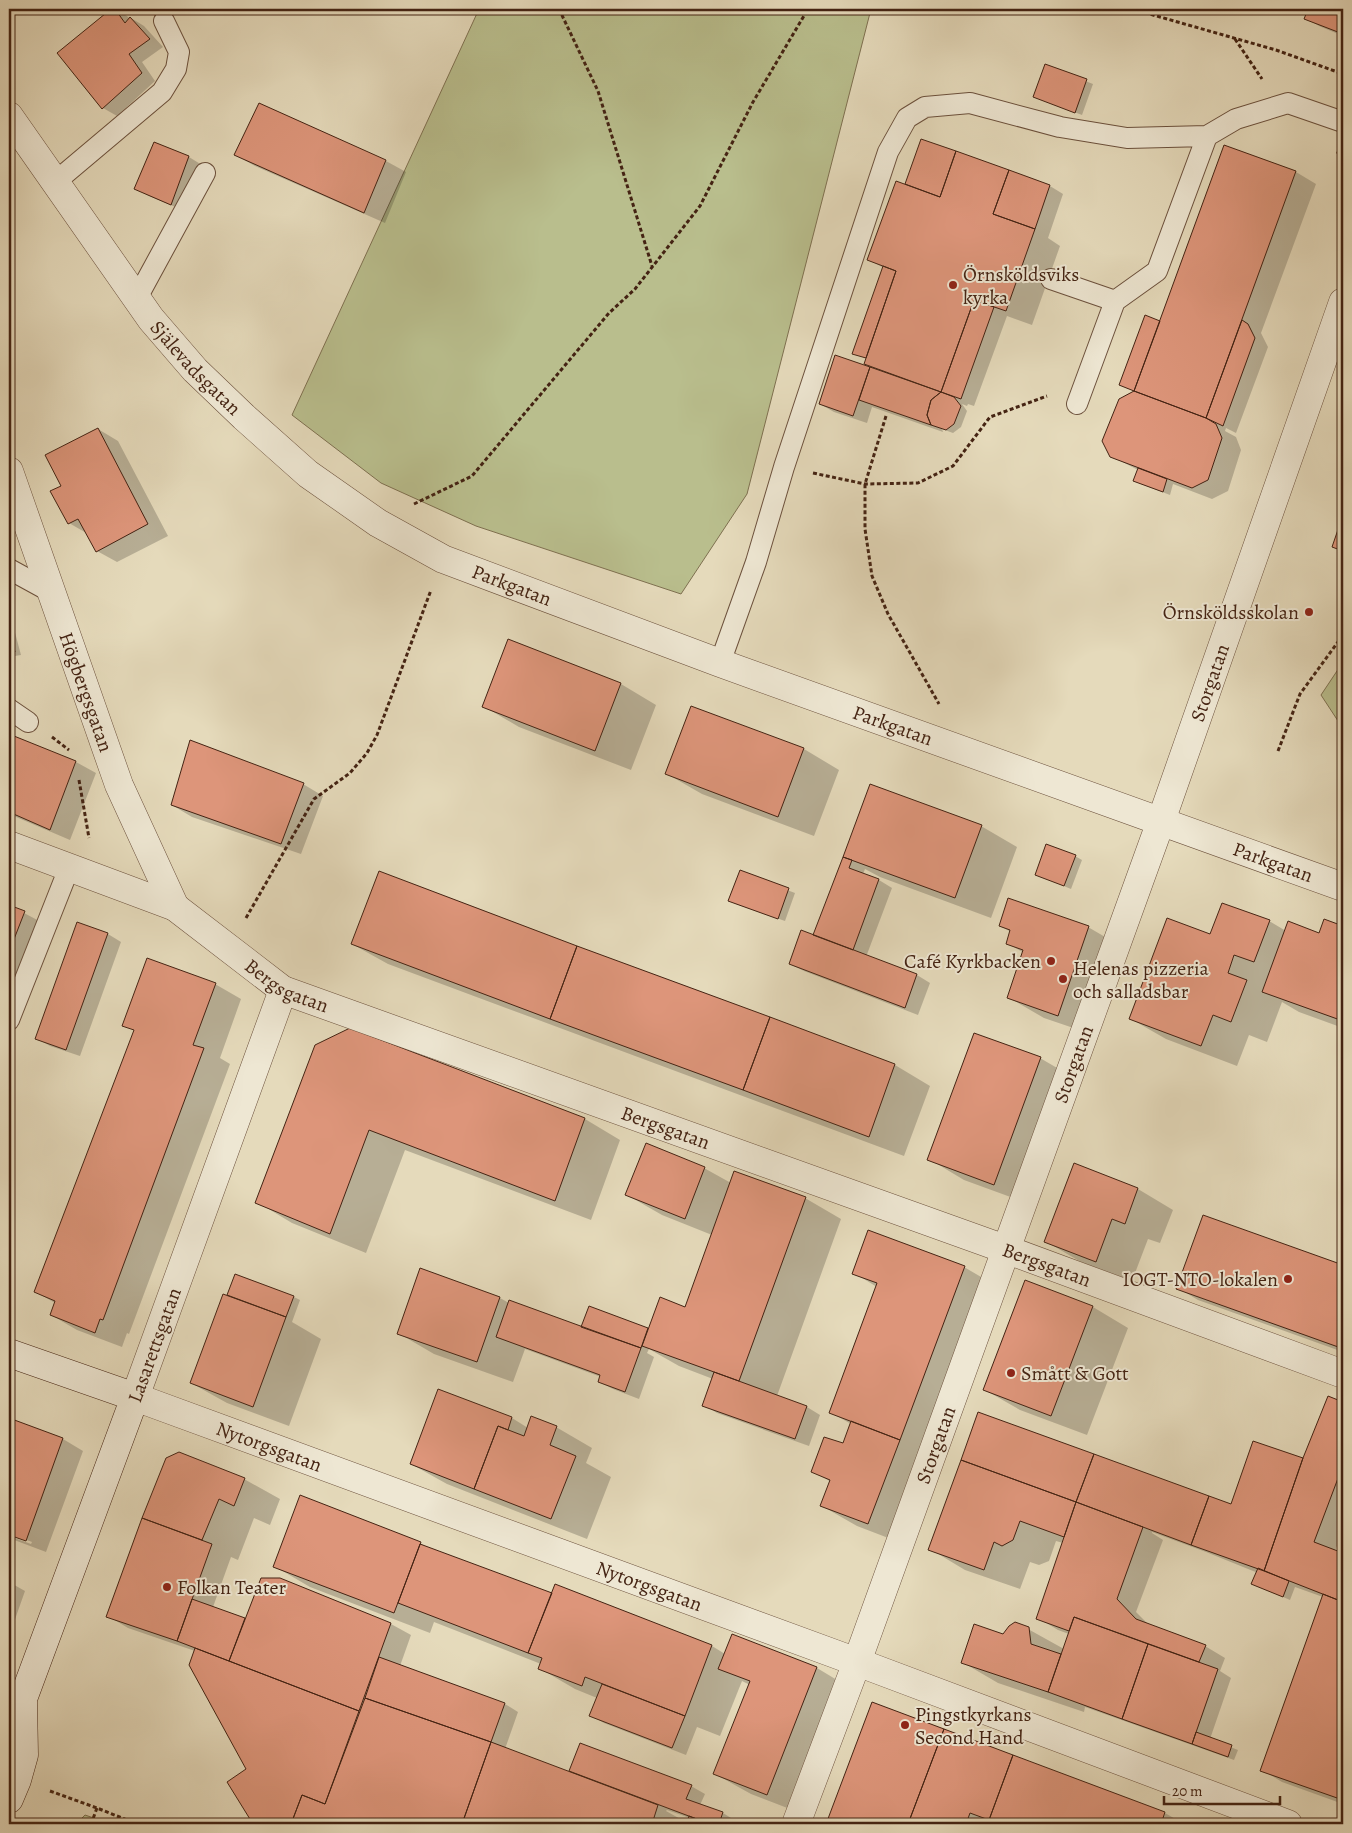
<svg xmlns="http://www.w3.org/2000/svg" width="1352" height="1833" font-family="Alegreya,serif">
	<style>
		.green { fill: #b9be8d; stroke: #7e7050 }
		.shadow { fill: #0003 }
		.building { fill: #dd957a; stroke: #442313 }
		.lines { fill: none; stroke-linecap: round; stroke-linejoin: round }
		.lane-casing { stroke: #6c513d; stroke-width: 22 }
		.street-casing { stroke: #6c513d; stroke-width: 29 }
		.secondary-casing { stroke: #442313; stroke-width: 29 }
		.path { stroke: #442313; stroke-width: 3; stroke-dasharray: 4 2.5; stroke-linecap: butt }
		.lane { stroke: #eee7d3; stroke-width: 20 }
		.street { stroke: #eee7d3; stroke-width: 28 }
		.secondary { stroke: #eee7d3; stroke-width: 28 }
		.poi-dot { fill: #8f2418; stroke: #eee7d3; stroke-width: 2 }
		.labels { text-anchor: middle; stroke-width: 4; stroke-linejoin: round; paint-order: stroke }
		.poi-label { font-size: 20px; fill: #442313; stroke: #eee7d3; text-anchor: start }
		.street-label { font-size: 20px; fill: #442313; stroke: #eee7d3 }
	</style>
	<rect width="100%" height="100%" fill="#e5dabb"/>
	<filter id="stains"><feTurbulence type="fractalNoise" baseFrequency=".004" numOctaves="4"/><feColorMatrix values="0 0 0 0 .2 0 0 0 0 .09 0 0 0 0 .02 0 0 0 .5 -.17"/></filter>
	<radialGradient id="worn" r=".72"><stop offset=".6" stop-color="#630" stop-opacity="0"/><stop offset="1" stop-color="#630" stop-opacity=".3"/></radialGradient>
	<path class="green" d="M479 9H871L747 494 681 594 476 526 381 483 292 415Z
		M1343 662V725L1340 724 1321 695Z
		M85 1815 111 1824H76Z"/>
	<path class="shadow" d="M113 9H115L127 16 130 19 131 18 144 26 163 47 142 62 155 81 117 116 103 108 59 54Z
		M1310 9H1343V36L1319 26 1306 18Z
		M1046 66 1093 84 1082 115 1035 97Z
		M260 104 386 161 406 172 385 223 255 166 235 155Z
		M155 144 189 157 202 165 185 211 149 196 136 189Z
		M1225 147 1296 172 1316 184 1261 333 1268 347 1236 433 1226 428 1225 431 1236 437 1241 450 1228 491 1212 499 1173 484 1170 495 1141 484 1135 481 1138 470 1111 456 1135 391 1120 385 1160 322Z
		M956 152 1050 186 1063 194 1048 238 1060 246 1032 325 1007 316 974 406 968 404 967 406 962 404 967 411 961 427 953 433 942 429 943 432 872 407 867 423 834 412 820 404 836 356 871 369V367L865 364 867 359 854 353 884 268 869 260 912 186Z
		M98 429 118 441 168 536 117 562 97 551 88 534 69 523 62 486Z
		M9 610 21 655 9 657Z
		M509 640 621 684 656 705 631 770 519 727 483 706Z
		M691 708 804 749 839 770 814 836 702 794 667 774Z
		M9 735 76 762 96 773 70 840 9 814Z
		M303 784 323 796 301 854 192 817 172 805Z
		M981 826 1017 847 991 918 880 877 865 869 863 874 879 880 892 888 866 957 917 975 930 983 918 1015 804 971 790 964 814 937 844 858Z
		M1075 856 1082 860 1071 889 1037 875Z
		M740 872 795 893 785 921 736 904Z
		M9 906 24 913 45 924 9 1013Z
		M1269 921 1286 931 1320 934 1325 921 1343 927V1028L1299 1012 1282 1002 1267 1042 1249 1035 1237 1066 1166 1039 1131 1019 1211 936Z
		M77 924 108 934 121 942 80 1056 50 1046 36 1038Z
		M1000 926 1088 927 1124 948 1094 1035 1044 1018 1008 997 1024 953 1007 943 1011 932Z
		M352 944 576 947 895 1065 930 1086 904 1156 388 964Z
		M215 984 241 999 220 1058 230 1064 129 1334 127 1333 122 1347 77 1330 51 1315 55 1303 36 1292 135 1031 124 1025Z
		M350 1030 585 1119 620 1140 591 1220 405 1150 366 1253 292 1223 257 1202Z
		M1040 1058 1076 1079 1030 1204 964 1180 929 1159Z
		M1074 1165 1138 1189 1173 1210 1160 1243 1148 1239 1132 1281 1081 1262 1045 1241Z
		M704 1168 731 1183 805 1198 841 1219 777 1396 807 1407 820 1415 809 1446 717 1413 704 1405 713 1379 679 1366 649 1349 647 1353 654 1357 639 1399 613 1389 599 1382 601 1377 525 1349 513 1382 434 1354 398 1333 420 1270 500 1298 509 1303 582 1328 589 1308 648 1329 686 1308 712 1235 662 1215 627 1195Z
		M1203 1217 1343 1267V1352L1198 1300 1178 1288Z
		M964 1267 1000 1288 904 1544 857 1526 822 1506 831 1482 812 1471 844 1445 851 1424 830 1412 877 1287 854 1273Z
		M1026 1282 1093 1307 1128 1328 1087 1435 1020 1410 985 1390Z
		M234 1297H294L300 1300 292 1322 321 1339 289 1426 227 1403 191 1383Z
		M439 1390 512 1418 528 1428 556 1427 592 1448 586 1463 611 1477 587 1539 447 1484 411 1464Z
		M9 1394 13 1397 9 1409Z
		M1328 1398 1343 1404V1530L1335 1551 1343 1554V1804L1282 1782 1262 1770 1323 1597 1295 1587 1290 1600 1253 1584 1258 1573 1206 1552 1152 1532V1533L1163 1540 1136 1612 1150 1626 1205 1646 1225 1658 1220 1671 1231 1678 1210 1739 1238 1750 1234 1760 1085 1707 1084 1712 998 1683 962 1662 1003 1636 1028 1629 1064 1649 1069 1634 1058 1630 1038 1618 1063 1543 1056 1541 1049 1561 1039 1565 1030 1562 1020 1589 965 1570 930 1549 979 1414 1232 1505 1304 1460Z
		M9 1419 63 1439 83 1451 46 1552 9 1538V1536L31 1544 32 1542 9 1533Z
		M167 1459 244 1479 280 1499 270 1525 254 1518 238 1560 231 1557 213 1607 246 1620 280 1579 391 1624 411 1635 400 1666 505 1704 518 1712 505 1749 575 1775 576 1774 571 1771 691 1786 705 1794 700 1805 723 1813 736 1821 735 1824H688L690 1818 667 1810 666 1811 684 1821 683 1824H254L229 1783 248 1769 195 1651 128 1628 108 1616 143 1519Z
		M420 1543 430 1549 552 1594 556 1585 712 1646 725 1654 733 1636 817 1668 852 1689 803 1814 751 1794 715 1774 750 1685 742 1681 720 1736 697 1727 686 1755 604 1723 590 1715 597 1698 575 1689 539 1668 541 1664 434 1622 430 1633 310 1587 274 1566Z
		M9 1582 25 1591 13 1625 9 1624Z
		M873 1704 1165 1813 1184 1824H828Z"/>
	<path class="building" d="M111 9H115L125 23 130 17 150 39 129 54 142 73 102 109 57 53Z
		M1308 9H1343V34L1304 19Z
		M1045 64 1087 79 1075 113 1033 97Z
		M259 103 386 160 364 213 234 155Z
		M921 139 956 151 940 197 905 184Z
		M154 142 189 156 171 205 134 189Z
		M1224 145 1296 171 1206 418 1134 391Z
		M956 151 1009 170 993 214 1035 229 1006 311 974 300 941 392 864 364 896 271 867 260 896 181 940 197Z
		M1009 170 1050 185 1035 229 993 214Z
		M883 266 896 271 866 358 852 354Z
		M974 300 994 307 961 399 941 392Z
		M1145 315 1160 321 1134 391 1119 385Z
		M1242 320 1248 324 1255 338 1223 426 1206 418Z
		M835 355 870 367 853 416 819 404Z
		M870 367 941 392 931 400 927 415 931 425 859 400Z
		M1134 391 1206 418 1216 424 1222 438 1208 480 1192 488 1110 457 1102 441 1119 399Z
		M941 392 954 397 961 406 954 424 946 430 931 425 927 415 931 400Z
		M98 428 148 524 96 552 78 519 68 524 50 491 61 486 45 455Z
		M1138 468 1167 479 1163 492 1133 481Z
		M1343 515V551L1332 547Z
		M9 628 15 652 9 653Z
		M508 639 621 683 595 751 482 707Z
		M691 706 804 748 778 817 665 774Z
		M9 734 76 761 50 830 9 812Z
		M190 740 304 783 281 844 171 805Z
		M870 784 982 825 955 898 843 857Z
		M1046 844 1076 855 1064 886 1035 875Z
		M843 857 852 860 849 868 879 879 853 950 813 935Z
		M740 870 789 888 778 919 728 901Z
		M379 871 577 946 550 1019 351 944Z
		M1008 898 1089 926 1058 1016 1007 998 1023 950 1006 944 1010 930 999 926Z
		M1222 903 1270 920 1254 962 1234 955 1228 973 1247 980 1231 1022 1213 1015 1201 1046 1129 1019 1167 918 1210 934Z
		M9 905 25 911 9 952Z
		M1324 919 1343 926V1021L1262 992 1288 921 1319 933Z
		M77 922 108 933 66 1050 35 1039Z
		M801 930 917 974 905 1008 789 964Z
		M577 946 770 1017 743 1090 550 1019Z
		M147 958 216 983 193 1045 204 1048 103 1320 100 1319 95 1333 50 1315 55 1301 34 1292 134 1030 122 1026Z
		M770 1017 895 1064 869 1137 743 1090Z
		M350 1028 585 1118 555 1201 369 1130 330 1234 255 1203 315 1045Z
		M974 1033 1041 1057 994 1185 927 1160Z
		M646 1143 705 1167 685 1219 625 1195Z
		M1074 1163 1138 1188 1125 1224 1112 1219 1096 1262 1044 1242Z
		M734 1171 806 1197 739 1381 642 1346 660 1297 685 1307Z
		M1203 1215 1343 1265V1343L1341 1348 1176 1289Z
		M868 1230 965 1266 900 1440 829 1413 877 1283 852 1274Z
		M420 1268 500 1297 477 1362 397 1334Z
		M235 1274 294 1296 286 1317 227 1295Z
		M1025 1280 1093 1306 1051 1416 983 1390Z
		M223 1294 286 1317 253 1407 190 1383Z
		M509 1300 641 1348 625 1392 598 1382 600 1375 496 1337Z
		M589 1306 648 1328 641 1348 581 1327Z
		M714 1372 807 1406 795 1439 702 1406Z
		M438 1389 512 1417 508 1430 498 1426 474 1489 410 1464Z
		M1328 1396 1343 1402V1465L1314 1542 1343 1553V1602L1264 1571 1303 1458Z
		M978 1412 1094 1454 1076 1502 961 1460Z
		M531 1416 557 1426 550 1445 576 1456 551 1519 474 1489 498 1426 524 1436Z
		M9 1418 63 1438 26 1541 9 1535Z
		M851 1421 900 1440 868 1524 820 1506 830 1480 811 1472 824 1437 843 1443Z
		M1253 1441 1303 1458 1264 1571 1191 1545 1209 1496 1231 1504Z
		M179 1452 245 1478 234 1506 219 1499 202 1540 142 1518 166 1458Z
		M1094 1454 1209 1496 1191 1545 1076 1502Z
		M961 1460 1076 1502 1064 1537 1020 1521 1013 1540 1002 1546 994 1542 984 1570 928 1550Z
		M300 1495 421 1542 394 1613 273 1567Z
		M1076 1502 1143 1527 1117 1599 1136 1619 1206 1645 1199 1662 1074 1617 1069 1631 1036 1619Z
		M142 1518 212 1544 177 1641 106 1617Z
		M420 1544 552 1593 528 1653 398 1603Z
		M1258 1568 1289 1581 1283 1597 1251 1584Z
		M261 1578H280L391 1623 359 1711 229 1661Z
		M555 1584 712 1645 685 1716 585 1677 582 1686 538 1669 542 1658 528 1653Z
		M1323 1594 1343 1602V1792L1340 1799 1260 1771Z
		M192 1599 245 1618 229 1661 177 1641Z
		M1074 1617 1148 1644 1122 1719 1048 1692Z
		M1015 1622 1029 1627 1031 1644 1061 1654 1048 1692 961 1663 974 1624 1003 1634 1009 1626Z
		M732 1634 817 1667 767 1795 713 1774 750 1681 718 1669Z
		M1148 1644 1218 1669 1192 1744 1122 1719Z
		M195 1648 359 1711 325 1804 302 1795 291 1824H253L227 1782 246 1769 189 1665Z
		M379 1657 505 1703 491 1742 365 1698Z
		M602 1684 685 1716 672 1748 589 1716Z
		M365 1698 491 1742 462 1824H291L302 1795 325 1804Z
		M872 1702 944 1729 908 1824H826Z
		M944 1729 1013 1755 989 1820 970 1813 966 1824H908Z
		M1196 1732 1232 1745 1228 1757 1192 1744Z
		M491 1742 658 1805 652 1824H462Z
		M580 1743 692 1785 686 1799 723 1812 719 1824H710L569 1771Z
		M1013 1755 1165 1812 1161 1824H1001L989 1820Z
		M689 1816 710 1824H686Z"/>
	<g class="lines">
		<defs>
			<path id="lane" d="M54 183 162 92 176 69 179 52 164 21
				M1051 279 1115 301
				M137 298 205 173
				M1077 404 1115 301 1157 271 1207 136
				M9 569 51 592
				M720 663 756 562 784 467 888 152 907 118 925 107 970 103 1060 127 1127 138 1207 136 1236 119 1288 103 1343 122
				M9 709 28 722
				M9 1020 69 868"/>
			<g id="street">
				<path id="s1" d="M9 116 151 319 195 370 244 417 308 474 378 523 443 559 720 663 1343 887"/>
				<path id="s2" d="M9 471 119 785 175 907"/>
				<path id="s3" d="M9 845 175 907 283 990 1005 1249 1343 1374"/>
				<path id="s4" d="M283 990 135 1397 857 1662 1288 1824"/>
				<path id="s5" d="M796 1824 857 1662 1161 821 1343 302"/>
			</g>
			<path id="secondary" d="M9 1353 135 1397 23 1699 9 1717
				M9 1799 17 1780 24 1755 23 1699"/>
		</defs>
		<use href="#lane" class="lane-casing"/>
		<use href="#street" class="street-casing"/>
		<use href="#secondary" class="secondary-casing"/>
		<path class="path" d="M559 9 598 91 652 266
			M1132 9 1276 50 1343 74
			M1235 39 1262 79
			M1339 150 1337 155 1343 157
			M886 416 865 484V529L872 576 888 614 939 704
			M813 473 865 484 918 483 953 466 990 417 1047 396
			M414 504 472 476 609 313 635 289 700 206 753 102 808 9
			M52 737 69 750
			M1278 751 1300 694 1343 635
			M79 780 89 838
			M246 918 314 799 350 773 367 753 377 735 431 590
			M50 1791 97 1808 137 1824
			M91 1824 97 1808"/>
		<use href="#lane" class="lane"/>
		<use href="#street" class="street"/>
		<use href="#secondary" class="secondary"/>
	</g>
	<g class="poi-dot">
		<circle cx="953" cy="285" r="5"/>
		<circle cx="1309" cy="612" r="5"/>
		<circle cx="1051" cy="961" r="5"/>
		<circle cx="1063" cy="979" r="5"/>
		<circle cx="1288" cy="1279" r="5"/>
		<circle cx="1011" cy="1373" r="5"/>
		<circle cx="167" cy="1587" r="5"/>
		<circle cx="905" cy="1725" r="5"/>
	</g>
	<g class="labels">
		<g class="poi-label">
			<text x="963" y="281">Örnsköldsviks<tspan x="963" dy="23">kyrka</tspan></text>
			<text x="1299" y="619" text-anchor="end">Örnsköldsskolan</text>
			<text x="1041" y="968" text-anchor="end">Café Kyrkbacken</text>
			<text x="1073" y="975">Helenas pizzeria<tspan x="1073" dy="23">och salladsbar</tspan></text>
			<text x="1278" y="1286" text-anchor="end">IOGT-NTO-lokalen</text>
			<text x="1021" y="1380">Smått &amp; Gott</text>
			<text x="177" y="1594">Folkan Teater</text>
			<text x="915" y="1721">Pingstkyrkans<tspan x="915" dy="23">Second Hand</tspan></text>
		</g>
		<g class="street-label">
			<text dy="7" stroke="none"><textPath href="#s1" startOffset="314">Själevadsgatan</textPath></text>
			<text dy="7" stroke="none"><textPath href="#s1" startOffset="702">Parkgatan</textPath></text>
			<text dy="7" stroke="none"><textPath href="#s5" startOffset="1214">Storgatan</textPath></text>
			<text dy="7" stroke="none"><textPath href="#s2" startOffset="234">Högbergsgatan</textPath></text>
			<text dy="7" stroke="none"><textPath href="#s1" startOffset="1108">Parkgatan</textPath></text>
			<text dy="7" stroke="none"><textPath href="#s1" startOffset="1512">Parkgatan</textPath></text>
			<text dy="7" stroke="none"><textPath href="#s3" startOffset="315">Bergsgatan</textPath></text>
			<text dy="7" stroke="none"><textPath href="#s5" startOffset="809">Storgatan</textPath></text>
			<text dy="7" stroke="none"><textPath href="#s3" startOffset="720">Bergsgatan</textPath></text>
			<text dy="7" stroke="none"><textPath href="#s3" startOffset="1125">Bergsgatan</textPath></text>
			<text transform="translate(154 1345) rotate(-70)" y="7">Lasarettsgatan</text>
			<text dy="7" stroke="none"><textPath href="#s5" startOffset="404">Storgatan</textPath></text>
			<text dy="7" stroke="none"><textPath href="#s4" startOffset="576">Nytorgsgatan</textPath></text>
			<text dy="7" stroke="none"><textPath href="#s4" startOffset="981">Nytorgsgatan</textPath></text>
		</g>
	</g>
	<rect width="1352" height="1833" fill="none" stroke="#e5dabb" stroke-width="30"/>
	<rect x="10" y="10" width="1332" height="1813" fill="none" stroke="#442313" stroke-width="2.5"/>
	<rect x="15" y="15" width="1322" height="1803" fill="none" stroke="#442313"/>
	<path d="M1164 1796v8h116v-8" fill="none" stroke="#442313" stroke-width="2.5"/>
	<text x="1172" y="1796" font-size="15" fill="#442313" stroke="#eee7d3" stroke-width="4" paint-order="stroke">20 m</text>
	<rect width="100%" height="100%" filter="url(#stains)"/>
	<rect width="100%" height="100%" fill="url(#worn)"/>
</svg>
